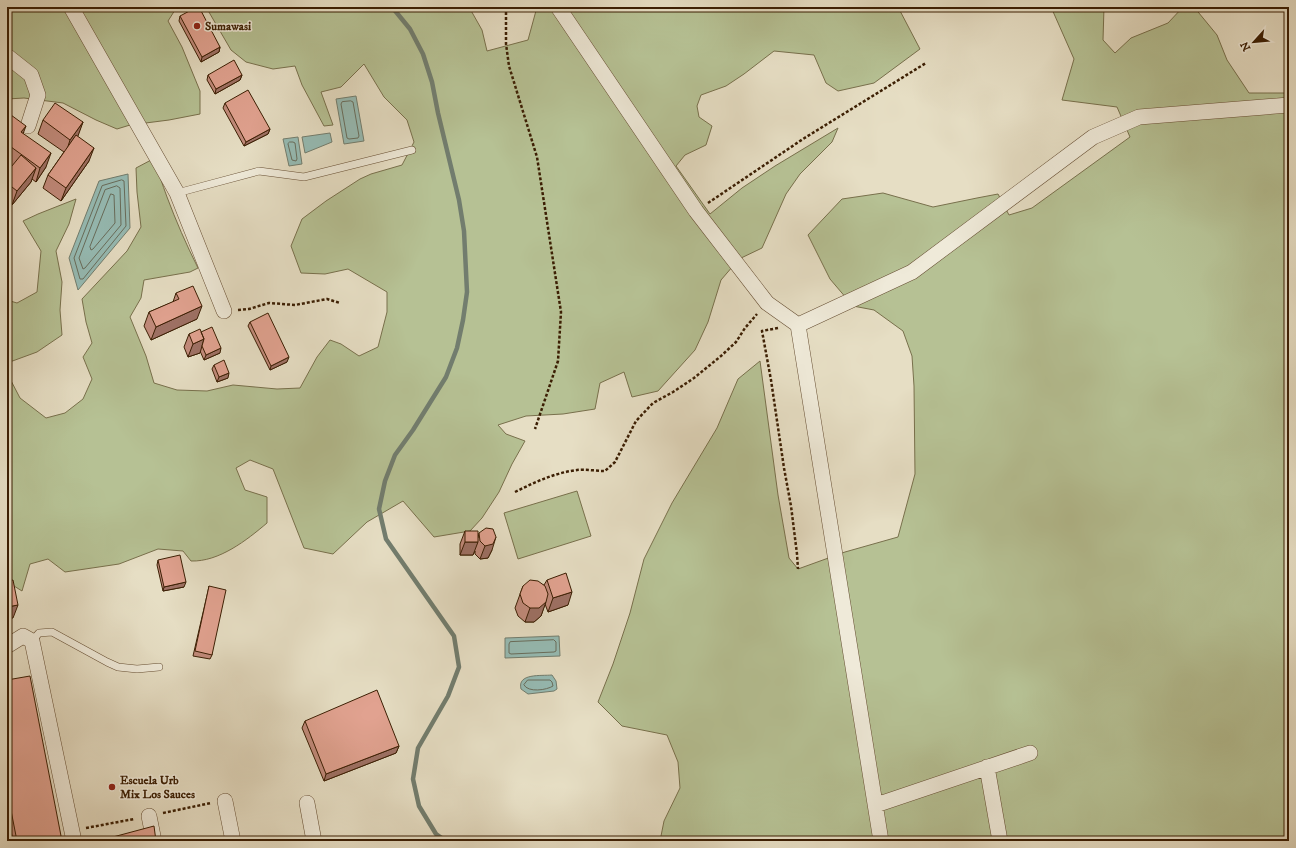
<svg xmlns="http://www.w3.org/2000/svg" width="1296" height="848" font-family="'IM FELL DW Pica',serif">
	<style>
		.green { fill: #b6c194; stroke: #78704c }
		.water { fill: #96bcb5; stroke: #727d6e }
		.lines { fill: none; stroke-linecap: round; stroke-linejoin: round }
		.shore { stroke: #686d5c; stroke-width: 1 }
		.stream { stroke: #727d6e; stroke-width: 4.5 }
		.service-casing { stroke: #664e33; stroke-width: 8 }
		.minor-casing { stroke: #664e33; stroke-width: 16 }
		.path { stroke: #3b1e03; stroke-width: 2.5; stroke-dasharray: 3 2; stroke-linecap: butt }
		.service { stroke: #efead9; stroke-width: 7 }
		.minor { stroke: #efead9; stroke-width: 15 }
		.wall { fill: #c28b7c; stroke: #3b1e03 }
		.shaded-wall { fill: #9e7165; stroke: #3b1e03 }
		.building { fill: #e1a290; stroke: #3b1e03 }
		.poi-dot { fill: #8f2418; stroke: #efead9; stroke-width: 1.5 }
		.labels { text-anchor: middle; stroke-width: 3; stroke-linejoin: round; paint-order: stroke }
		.poi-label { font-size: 12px; font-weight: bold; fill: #3b1e03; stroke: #efead9; text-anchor: start }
	</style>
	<rect width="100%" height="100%" fill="#e6dec4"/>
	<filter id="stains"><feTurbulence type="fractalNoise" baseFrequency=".005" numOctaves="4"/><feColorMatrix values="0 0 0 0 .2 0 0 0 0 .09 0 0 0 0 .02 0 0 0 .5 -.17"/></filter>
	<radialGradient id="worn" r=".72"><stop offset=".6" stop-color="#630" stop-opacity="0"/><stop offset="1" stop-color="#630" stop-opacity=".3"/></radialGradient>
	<path class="green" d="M7 7H184L175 10 168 21 182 47 200 91V114L169 120 130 125 117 129 96 120 63 103 24 98 7 99Z
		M206 7H469L482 30 487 51 528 40 537 7H898L920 49 874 83 838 91 826 83 814 55 774 51 744 74 726 86 701 95 697 106 699 117 712 126 706 145 685 155 676 166 710 214 742 188 775 166 838 128 832 142 800 174 786 194 762 248 739 259 721 280 708 322 695 350 658 391 632 397 624 372 600 383 595 409 563 414 526 416 498 425 506 434 525 441 512 464 499 492 482 518 470 531 434 537 403 501 367 522 333 554 304 548 273 469 250 460 236 468 245 490 267 497V523C247 540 219 562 191 561L183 551 158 549 119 564 65 572 48 559 30 564 22 591 14 586 7 573V373L20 398 46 418 65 413 83 399 92 379 83 357 92 343 86 322 82 299 127 251 141 227 137 192 136 168 153 159C159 172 162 184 167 197 176 221 186 244 198 268L190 272 144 280 141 298 130 317 146 356 154 383 177 390 207 391 233 385 277 389 300 388 317 357 330 340 341 344 359 356 378 347 387 312V292L348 269 325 274 301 273 291 246 302 219 326 201 360 179 371 174 402 165 414 142 407 120 384 97 364 64 341 87 321 92 333 125 324 126 302 85 295 66 273 69 246 62 231 50Z
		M1051 7H1104L1103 40 1115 53 1131 38 1168 23 1183 7H1194L1217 35 1227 60 1249 93H1289V841H660L664 821 680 788 678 762 667 735 622 726 598 702 613 664 630 613 644 559 672 503 717 428 738 379 760 361 778 495 789 558 798 569 845 552 898 537 915 474 914 386 912 356 903 331 874 310 853 306 830 279 808 235 842 199 883 193 933 207 977 198 998 194 1009 215 1032 208 1130 137 1117 107 1062 100 1074 59Z
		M76 199 69 224 56 251 62 282 60 310 62 335 37 352 7 363V300L17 303 37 292 41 251 23 221 38 214Z
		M577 491 591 536 518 559 504 513Z"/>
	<path class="water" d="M356 96 364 141 344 144 336 99Z
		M330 133 332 142 305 153 302 137Z
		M298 137 302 164 289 166 283 139Z
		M128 174 130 228 78 290 69 258 99 181Z
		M559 636 560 656 505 658V638Z
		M552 675 556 681 557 689 554 691 528 694 521 689C517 673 541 676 552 675Z"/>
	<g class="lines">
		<path class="shore" d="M351 101 353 102 359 136 358 138 349 139 347 138 341 104 342 102Z
			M290 142H293L295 143 297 159 296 161 292 160 288 144Z
			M122 180 124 181 126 226 83 279H80L74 258 102 186Z
			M117 186 120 188 121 225 85 268 83 269 79 258 105 190Z
			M111 194 114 195 115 223 93 249 91 250 90 247Z
			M554 640 556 642V651L554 652 511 654 509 653V644L510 642Z
			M528 680H550L552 682 553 686C547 690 528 693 524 685Z"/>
		<path class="stream" d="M392 7 410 29 423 54 432 82 438 113 459 200 464 231 467 292 463 320 457 348 446 377 413 430 395 455 385 481 379 509 386 539 454 636 459 667 448 696 418 748 413 779 419 806 436 834 446 841"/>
		<defs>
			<path id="service" d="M177 193 259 171 304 177 412 150
				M32 641 39 633 52 632 107 662 118 667 137 669 159 667"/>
			<path id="minor" d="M71 7 177 193 224 311
				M558 7 696 211 767 303 798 325 881 841
				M7 56 31 75 38 95 28 126
				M798 325 912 272 1093 137 1139 117 1289 105
				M7 646 23 636 32 641 74 841
				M987 767 1000 841
				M225 801 233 841
				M307 803 314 841
				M876 805 1030 753
				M149 816 154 841"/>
		</defs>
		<use href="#service" class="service-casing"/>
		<use href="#minor" class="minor-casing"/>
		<path class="path" d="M506 7V44L509 66 537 157 561 312 558 361 535 429
			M708 203 803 139 926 63
			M238 310 249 309 269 303 295 305 327 299 340 303
			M778 328 762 331 771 380 784 468 791 506 797 554 798 569
			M515 492C535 482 554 473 577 470 585 469 596 471 605 471L615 462 636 421 653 403 673 392 694 378 721 356 736 342 745 328 757 314
			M163 813 211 803
			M86 828 134 819"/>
		<use href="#service" class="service"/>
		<use href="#minor" class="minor"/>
	</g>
	<path class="wall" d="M180 16 220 47 219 52 201 62 179 21Z
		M208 75H242L240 80 215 94 207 80Z
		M225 103 270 129 268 134 244 146 223 108Z
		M43 120 83 122 77 136 89 161 61 201 43 188 48 175 64 152 38 134Z
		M7 121 23 134 46 167 36 182 32 179 31 182 12 205 7 201V172L12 165 7 161Z
		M176 293 197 319 151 340 144 326 149 312 173 302Z
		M250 322 287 362 270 370 248 326Z
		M201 332 220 353 204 360 200 351V353L188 357 184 347 189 334Z
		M214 365 228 378 217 382 212 369Z
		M465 531 478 538 479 533 492 550 488 558 480 559 475 554V551L473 555H460V544Z
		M158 560 184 587 163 591 157 565Z
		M547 580 568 605 548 612 545 604 541 616 534 622H525L518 616 515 608 523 586 544 585Z
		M209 586 212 655 210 659 193 656 208 591Z
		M7 680 62 841H13L7 810Z
		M305 721 399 746 396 753 324 781 302 728Z"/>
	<path class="shaded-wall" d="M220 47 219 52 201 62 202 57Z
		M242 75 240 80 215 94 216 89Z
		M83 122 78 136 66 153 70 140Z
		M26 126 21 139V132Z
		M270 129 268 134 244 146 246 142Z
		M94 148 89 161 61 201 66 188Z
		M51 153 46 167 36 182 40 168Z
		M36 168 31 182 12 205 17 191Z
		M202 306 197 319 151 340 156 327Z
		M204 339 200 353 188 357 193 344Z
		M221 348 220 353 204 360 206 355Z
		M289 357 287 362 270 370 271 366Z
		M229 373 228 378 217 382 219 377Z
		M496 537 492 550 488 558 480 559 485 546Z
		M465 542H478L473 555H460Z
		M186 582 184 587 163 591 164 587Z
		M572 592 568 605 548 612 553 598Z
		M546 602 541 616 534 622H525L530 608Z
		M18 605 13 618 7 619V607Z
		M399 746 396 753 324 781 326 774Z"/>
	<path class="building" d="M197 7H199L220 47 202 57 180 16Z
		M234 60 242 75 216 89 208 75Z
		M248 90 270 129 246 142 225 103Z
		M55 103 83 122 70 140 43 120Z
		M11 115 26 126 21 132 51 153 40 168 7 144V121Z
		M76 135 94 148 66 188 48 175Z
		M21 155 36 168 17 191 7 183V172Z
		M193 286 202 306 156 327 149 312 179 299 176 293Z
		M268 313 289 357 271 366 250 322Z
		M212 327 221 348 206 355 202 346 204 339 201 332Z
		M200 329 204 339 193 344 189 334Z
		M224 360 229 373 219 377 214 365Z
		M486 528 493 529 496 537 493 544 485 546 480 541 479 533Z
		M465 531H478V542H465Z
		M180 555 186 582 164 587 158 560Z
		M566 573 572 592 553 598 547 580Z
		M13 580 18 605 7 607V581Z
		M530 580 538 581 545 586 548 594 546 602 539 608H530L523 603 520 594 523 586Z
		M209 586 226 590 212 655 195 651Z
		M30 676 62 841H17L7 790V680Z
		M377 690 399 746 326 774 305 721Z
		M154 826 156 841H98Z"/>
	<g class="poi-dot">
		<circle cx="197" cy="26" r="4"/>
		<circle cx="112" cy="787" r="4"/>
	</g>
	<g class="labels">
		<g class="poi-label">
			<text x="205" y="30">Sumawasi</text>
			<text x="120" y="784">Escuela Urb<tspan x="120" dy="14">Mix Los Sauces</tspan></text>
		</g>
	</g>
	<rect width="1296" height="848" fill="none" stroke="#e6dec4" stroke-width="24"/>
	<rect x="8" y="8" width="1280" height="832" fill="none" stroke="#3b1e03" stroke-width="2"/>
	<rect x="12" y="12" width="1272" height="824" fill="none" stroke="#3b1e03"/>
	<g transform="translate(1254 42) rotate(243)" stroke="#efead9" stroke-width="3" paint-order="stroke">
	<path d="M0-3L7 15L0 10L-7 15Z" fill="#3b1e03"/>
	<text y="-6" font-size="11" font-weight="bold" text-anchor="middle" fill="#3b1e03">N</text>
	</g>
	<rect width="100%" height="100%" filter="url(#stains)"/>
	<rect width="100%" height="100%" fill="url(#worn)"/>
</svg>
